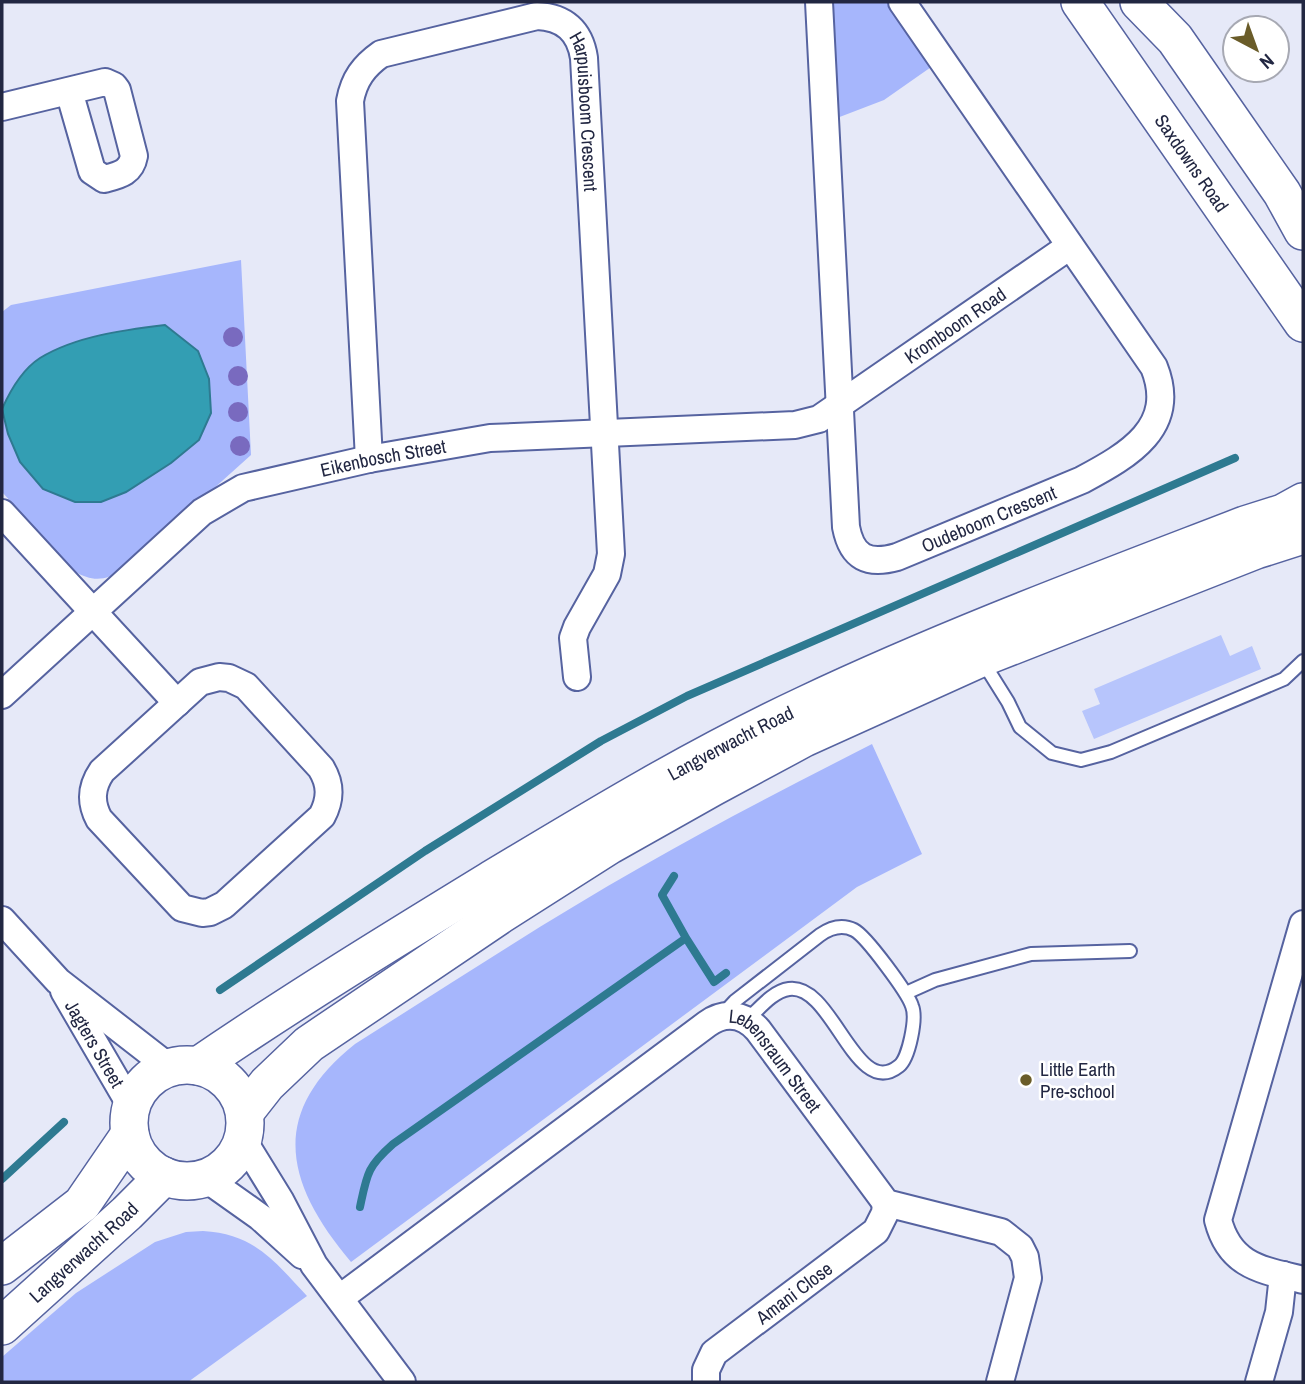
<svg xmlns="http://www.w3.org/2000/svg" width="1305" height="1384" font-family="'Archivo Narrow',sans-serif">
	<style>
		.green { fill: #a6b6fc }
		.water { fill: #339eb3; stroke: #2e7a91; stroke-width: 2 }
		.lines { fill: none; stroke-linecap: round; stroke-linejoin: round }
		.stream { stroke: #2e7a91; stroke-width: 8 }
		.building { fill: #b7c5fc }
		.lane-casing { stroke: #5663a0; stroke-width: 16 }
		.street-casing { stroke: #5663a0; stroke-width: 30 }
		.secondary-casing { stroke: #5663a0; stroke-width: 40 }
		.lane { stroke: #fff; stroke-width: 12 }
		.street { stroke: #fff; stroke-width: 26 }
		.secondary { stroke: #fff; stroke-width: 37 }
		.tree { fill: #796abf }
		.poi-dot { fill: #6a5c29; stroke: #fff; stroke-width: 2.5 }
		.labels { text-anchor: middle; stroke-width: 5; stroke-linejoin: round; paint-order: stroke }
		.street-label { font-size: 19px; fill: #222742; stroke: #fff }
		.poi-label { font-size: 19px; fill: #222742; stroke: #fff; text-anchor: start }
	</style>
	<rect width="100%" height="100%" fill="#e6e9f8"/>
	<path class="green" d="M833 2H891L934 65 884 100 837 118Z
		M241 260 251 455 123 570C105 581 92 582 74 571L2 492V312L11 305Z
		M872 744 922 854 857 887 351 1262C286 1185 267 1114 355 1044 450 984 544 922 641 867 717 823 794 784 872 744Z
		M203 1231C255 1234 274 1261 307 1296L188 1382H2V1357L76 1293 155 1242 186 1232Z"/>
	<path class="water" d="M165 325 198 351 209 379 211 413 199 440 171 463 126 492 101 502H75L43 489 20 462 8 434 2 409C10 391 23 369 40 358 76 336 124 330 165 325Z"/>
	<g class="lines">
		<path class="stream" d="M686 938 714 982 726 973
			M220 990 425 851 601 741 687 696 1235 458
			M2 1179 64 1122
			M360 1207C367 1174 367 1167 393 1144L686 938 662 895 674 876"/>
	</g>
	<path class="building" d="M1221 635 1230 656 1252 646 1261 669 1094 739 1082 711 1100 704 1094 689Z"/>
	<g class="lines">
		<defs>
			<path id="lane" d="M983 662 1008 702 1020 727 1052 753 1081 760 1111 752 1284 679 1303 661
				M906 993 935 980 1031 954 1130 951
				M723 1014 735 1001 820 935C830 928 842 924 854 930 866 936 908 993 912 1006 917 1018 909 1058 899 1066 855 1101 833 983 789 989 773 991 759 1009 747 1020"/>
			<g id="street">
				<path id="s1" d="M819 2 846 527C852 558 868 565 897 557L1082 480C1129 455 1178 427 1154 367L902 2"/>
				<path d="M2 107 105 82 114 86 117 90 134 156C131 173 119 175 104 179L92 171 69 91"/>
				<path id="s2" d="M369 459 350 101C354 79 364 66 381 54L537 16C564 17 580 31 584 58L611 554 607 574 577 627 573 638 577 677"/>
				<path d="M2 513 177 703"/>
				<path d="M219 677 229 678 246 686 321 768C331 784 331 799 322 816L224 905 210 912 202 913 182 908 99 819C90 802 91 787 102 771L200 682Z"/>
				<path id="s3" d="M2 695 202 512 243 488 369 459 490 438 795 425 819 419 1070 246"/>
				<path d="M2 920 58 981 170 1068"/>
				<path d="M1303 924 1218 1220C1230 1267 1263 1270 1303 1280"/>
				<path id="s4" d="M64 991 131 1106"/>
				<path d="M243 1140 280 1200 314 1265 402 1382"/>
				<path d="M205 1178 260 1217 302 1255"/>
				<path id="s5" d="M340 1298 707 1024C725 1011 744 1014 758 1030L886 1203 1001 1232 1020 1247 1025 1257 1028 1278 1000 1382"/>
				<path id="s6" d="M706 1382V1370L714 1353 876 1231 885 1213 886 1203"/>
				<path d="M1259 1382 1279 1312 1283 1275"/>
			</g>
			<g id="secondary">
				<path id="s7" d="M1080 2 1303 323"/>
				<path d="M1139 2 1175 39 1282 193 1303 231"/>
				<circle cx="187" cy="1123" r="58"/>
				<path id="s8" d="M198 1066C293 1001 391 941 489 881 592 819 696 756 805 705 949 637 1097 582 1245 525L1283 513 1303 502"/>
				<path d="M245 1112 267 1084 309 1044 500 915 610 845 713 787 804 738 981 658 1256 550 1303 535"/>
				<path d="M2 1266 82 1204 130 1134"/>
				<path id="s9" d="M2 1326 127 1213 164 1176"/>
			</g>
		</defs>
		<use href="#lane" class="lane-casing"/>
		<use href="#street" class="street-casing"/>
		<use href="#secondary" class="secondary-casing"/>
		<use href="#lane" class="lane"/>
		<use href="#street" class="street"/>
		<use href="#secondary" class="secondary"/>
	</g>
	<g class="tree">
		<circle cx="233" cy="337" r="10"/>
		<circle cx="238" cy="376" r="10"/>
		<circle cx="238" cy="412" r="10"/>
		<circle cx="240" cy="446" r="10"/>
	</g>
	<circle class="poi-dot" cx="1026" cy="1080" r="7"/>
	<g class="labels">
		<g class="street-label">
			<text dy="7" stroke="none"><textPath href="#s2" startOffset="700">Harpuisboom Crescent</textPath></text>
			<text dy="7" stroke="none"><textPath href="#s7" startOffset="196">Saxdowns Road</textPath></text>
			<text dy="7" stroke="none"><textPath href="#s3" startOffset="1066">Kromboom Road</textPath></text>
			<text dy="7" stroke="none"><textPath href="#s3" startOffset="462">Eikenbosch Street</textPath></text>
			<text dy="7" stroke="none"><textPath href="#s1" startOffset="695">Oudeboom Crescent</textPath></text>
			<text dy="7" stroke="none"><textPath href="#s8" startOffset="623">Langverwacht Road</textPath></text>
			<text dy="7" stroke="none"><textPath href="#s4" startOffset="61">Jagters Street</textPath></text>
			<text dy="7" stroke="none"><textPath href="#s5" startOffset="548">Lebensraum Street</textPath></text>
			<text dy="7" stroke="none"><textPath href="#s9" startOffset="110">Langverwacht Road</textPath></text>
			<text dy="7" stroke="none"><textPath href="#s6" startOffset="131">Amani Close</textPath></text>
		</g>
		<g class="poi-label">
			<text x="1040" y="1076">Little Earth<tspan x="1040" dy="22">Pre-school</tspan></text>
		</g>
	</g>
	<rect width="1305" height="1384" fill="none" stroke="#222742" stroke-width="7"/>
	<g transform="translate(1256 49) rotate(139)"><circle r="33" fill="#ffffff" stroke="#a7a9b3" stroke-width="2"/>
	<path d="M0-5L12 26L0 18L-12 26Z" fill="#6a5c29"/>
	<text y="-10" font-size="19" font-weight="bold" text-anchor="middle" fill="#222742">N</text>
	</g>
</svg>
